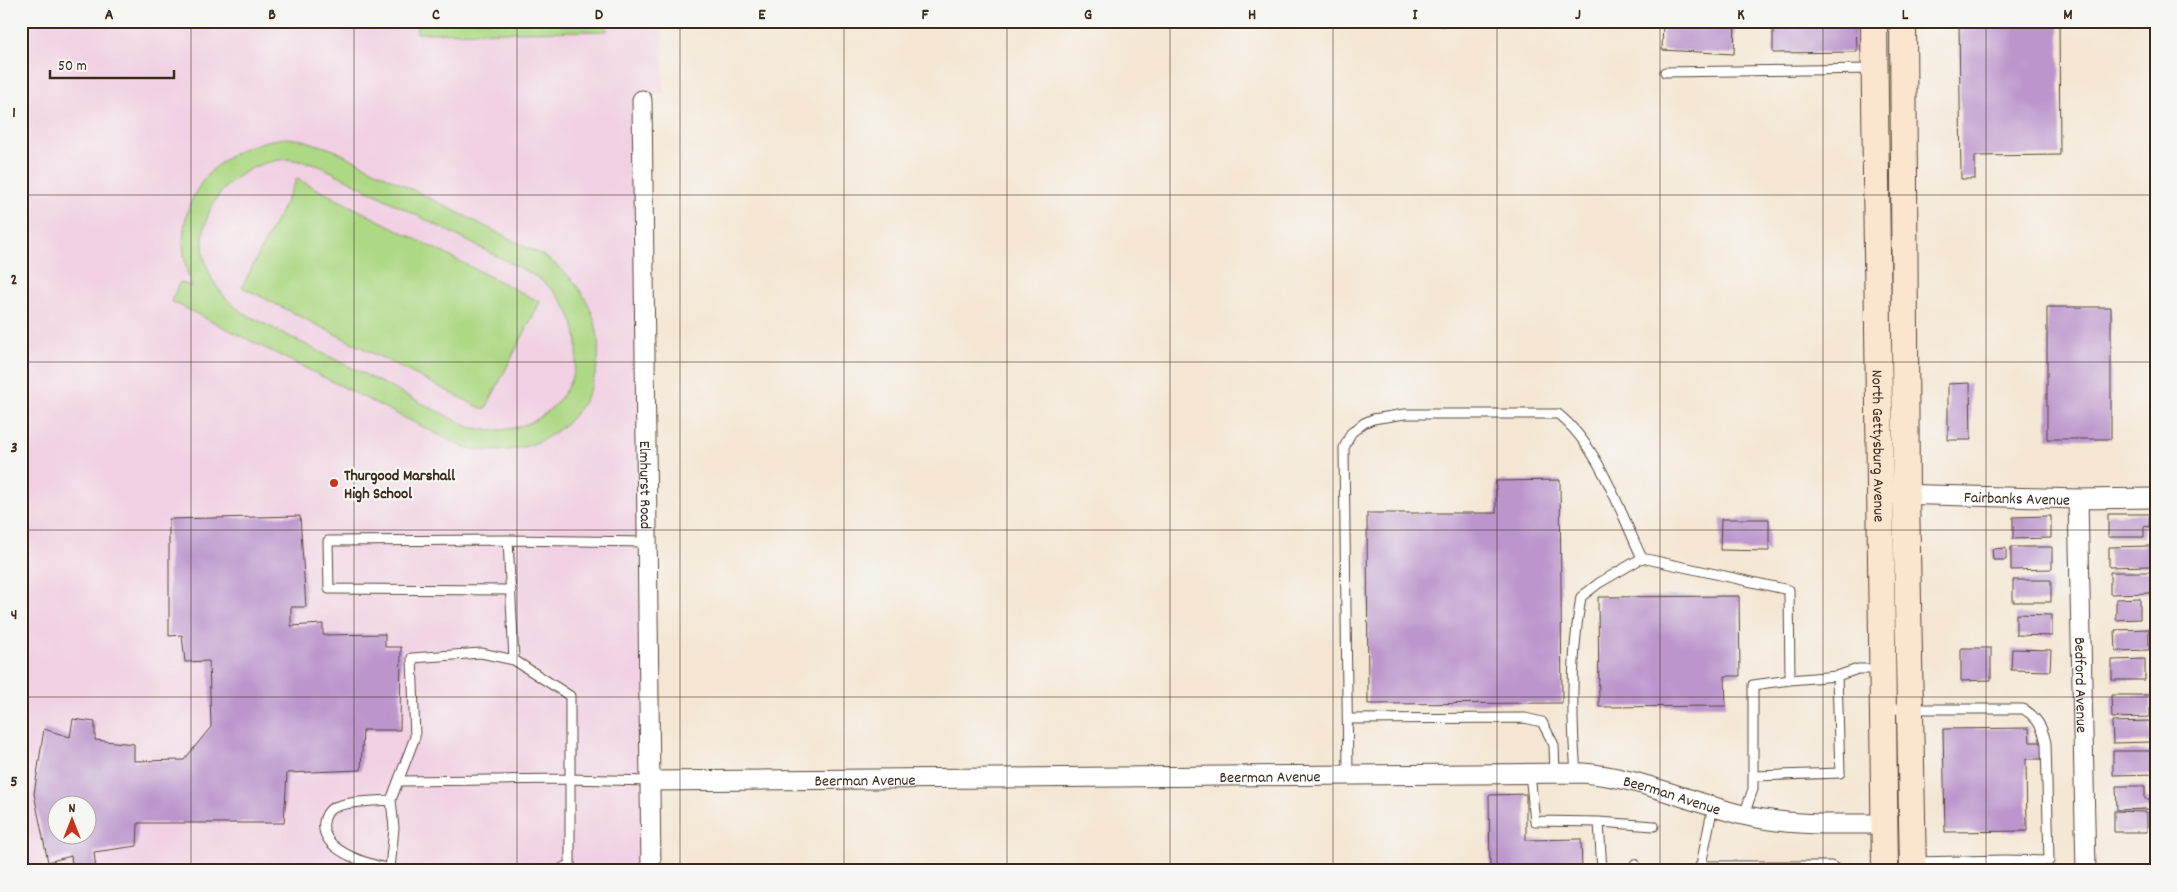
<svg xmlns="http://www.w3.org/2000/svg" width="2177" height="892" font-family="Dekko,sans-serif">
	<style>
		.built { fill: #f1d0e3; fill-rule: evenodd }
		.green { fill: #add884; stroke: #748151; fill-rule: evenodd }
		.building { fill: #bc95cc; fill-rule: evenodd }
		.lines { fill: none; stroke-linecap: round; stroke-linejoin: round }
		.service-casing { stroke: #574639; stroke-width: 11 }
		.minor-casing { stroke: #574639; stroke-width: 21 }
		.secondary-casing { stroke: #574639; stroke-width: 28 }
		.service { stroke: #fff; stroke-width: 9 }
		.minor { stroke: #fff; stroke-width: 19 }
		.secondary { stroke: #fbe5cf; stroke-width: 26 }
		.grid { fill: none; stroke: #3b2a1e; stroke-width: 1; stroke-opacity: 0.55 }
		.poi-dot { fill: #c8321e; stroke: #f6f6f2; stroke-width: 2 }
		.labels { text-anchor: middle; stroke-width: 4.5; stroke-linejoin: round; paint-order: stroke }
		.street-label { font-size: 16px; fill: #3b2a1e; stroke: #f6f6f2 }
		.poi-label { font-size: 16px; font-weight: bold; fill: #3b2a1e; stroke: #f6f6f2; text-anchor: start }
		.neatline { fill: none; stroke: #3b2a1e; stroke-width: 2 }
		.grid-label { font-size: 16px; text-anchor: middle; font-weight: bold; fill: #3b2a1e }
	</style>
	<rect width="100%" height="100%" fill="#f6f6f2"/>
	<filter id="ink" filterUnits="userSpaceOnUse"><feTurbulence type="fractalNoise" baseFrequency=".02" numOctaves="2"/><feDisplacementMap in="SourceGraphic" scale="10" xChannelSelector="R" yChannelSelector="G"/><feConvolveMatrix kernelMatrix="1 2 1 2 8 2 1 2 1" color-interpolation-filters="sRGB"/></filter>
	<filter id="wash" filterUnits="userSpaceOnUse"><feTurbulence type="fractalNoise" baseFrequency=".0096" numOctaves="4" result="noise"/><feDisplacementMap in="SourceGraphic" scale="20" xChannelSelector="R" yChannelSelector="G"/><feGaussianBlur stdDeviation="1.12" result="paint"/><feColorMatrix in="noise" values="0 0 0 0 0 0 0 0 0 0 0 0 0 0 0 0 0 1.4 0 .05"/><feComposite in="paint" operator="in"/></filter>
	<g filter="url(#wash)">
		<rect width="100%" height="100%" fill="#f4e6d3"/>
		<path class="built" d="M21 21H662L664 92 642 99 651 871H21ZM58 804H88V834H58Z"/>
		<path class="green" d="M417 21H606L607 31 417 33Z
			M287 138 303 140 334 150 542 255C652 323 588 477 463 447L171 301 180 282 192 287C164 212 206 145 287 138ZM287 159 312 163 324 168 532 274C620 328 569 451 469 427L249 316C171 271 198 167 287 159Z
			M297 179 540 302 485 410 242 287Z"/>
		<g id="blocks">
			<path class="building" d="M1440 21H1487V25L1440 26Z
				M1663 21H1735L1734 54 1662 50Z
				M1773 21H1856L1857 52 1773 53Z
				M1959 21H2059L2060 155 1975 156V179H1961Z
				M2047 307H2111V439H2047Z
				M1970 383 1971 440H1948V384Z
				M1560 480 1562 703 1368 704 1367 513H1496V481Z
				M2108 514H2150L2149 527 2144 526V537H2108Z
				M300 516 306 607H291V626L323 624V635L385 634V647H401L400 730H363L361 770 287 773 284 823H138L137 846 94 852 96 870 73 871 71 856 48 862 34 794 44 729 70 737 73 719 95 722V740L134 744V761L184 760 211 727 209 661 185 662 182 635 169 636V519ZM58 804H88V834H58Z
				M2051 516V538L2013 539V517Z
				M1721 519H1769V551L1720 550Z
				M2150 546 2151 566 2109 567V547Z
				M2011 547H2052V569L2011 570Z
				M2006 548V560H1993L1992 549Z
				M2110 572H2152V593L2110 594Z
				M2013 580H2051V602H2013Z
				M1739 596 1740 676H1725L1726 706 1599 707 1598 597Z
				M2140 598V619L2116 620V599Z
				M2016 614 2052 615V636L2016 635Z
				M2149 629V650L2116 651 2115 630Z
				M1961 648H1991V680L1961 681Z
				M2012 649 2051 650 2050 671 2011 670Z
				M2145 659V680H2112V660Z
				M2111 695H2150V717L2112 718Z
				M2150 721 2151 742 2113 743 2112 722Z
				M2029 728 2030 742H2042L2043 759H2026L2027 831 1945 832 1943 729Z
				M2113 751H2156V774L2113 775Z
				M2116 786H2145V799H2150V809L2117 810Z
				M1526 794V840L1581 839 1582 871H1490L1489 795Z
				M2114 811 2147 812V832H2114Z"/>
		</g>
	</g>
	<g filter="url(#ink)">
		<use href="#blocks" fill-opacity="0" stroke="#574639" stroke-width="1"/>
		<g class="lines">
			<defs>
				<path id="service" d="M1665 72 1872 69
					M508 540 648 542
					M511 590 329 589 328 541 508 540 514 660
					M1884 709H2023C2037 716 2043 728 2046 743L2049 861 2004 860
					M1348 719 1525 718 1542 722 1554 745 1555 773
					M1576 773C1571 714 1571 656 1581 597L1599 583 1642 558
					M1530 774 1535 821 1599 822 1602 871
					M1348 775 1344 448 1351 433 1364 423 1373 419 1405 414H1558C1600 448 1619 510 1642 558L1789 590 1790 680 1837 676 1858 669H1881
					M1754 776 1840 773 1837 676
					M399 781 570 779 650 781
					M1744 815 1753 789V685L1790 680
					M1599 822 1654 826
					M1915 862 2004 860V871
					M1635 864 1636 871
					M1700 866H1831L1840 871
					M390 869 394 828 391 800
					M1700 870 1713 806
					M401 871C379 867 319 854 324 822 325 817 327 812 331 809 343 801 376 801 391 800L415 737 412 658 481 653 514 660 570 696V864L557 871"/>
				<g id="minor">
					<path id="s1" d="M642 100 651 871"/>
					<path id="s2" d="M1895 494 2078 499 2156 498"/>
					<path id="s3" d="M2078 499 2086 871"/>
					<path id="s4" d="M650 781 1583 773C1639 777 1689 802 1743 815 1789 826 1837 824 1884 824"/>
				</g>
				<g id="secondary">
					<path id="s5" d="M1874 21 1885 871"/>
					<path d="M1903 21 1906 495 1913 871"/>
				</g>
			</defs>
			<use href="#service" class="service-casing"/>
			<use href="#minor" class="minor-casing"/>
			<use href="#secondary" class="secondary-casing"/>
			<use href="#service" class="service"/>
			<use href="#minor" class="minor"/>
			<use href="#secondary" class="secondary"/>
		</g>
	</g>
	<path class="grid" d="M191 21V871M354 21V871M517 21V871M680 21V871M844 21V871M1007 21V871M1170 21V871M1333 21V871M1497 21V871M1660 21V871M1823 21V871M1986 21V871M21 195H2156M21 362H2156M21 530H2156M21 697H2156"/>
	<circle class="poi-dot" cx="334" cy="483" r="5"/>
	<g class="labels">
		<g class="street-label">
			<text dy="6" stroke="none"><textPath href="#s5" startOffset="425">North Gettysburg Avenue</textPath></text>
			<text dy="6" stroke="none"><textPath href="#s1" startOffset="385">Elmhurst Road</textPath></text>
			<text dy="6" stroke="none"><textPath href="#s2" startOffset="122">Fairbanks Avenue</textPath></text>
			<text dy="6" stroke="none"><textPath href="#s3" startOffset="186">Bedford Avenue</textPath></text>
			<text dy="6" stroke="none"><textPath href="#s4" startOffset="620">Beerman Avenue</textPath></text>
			<text dy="6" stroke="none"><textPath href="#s4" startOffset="215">Beerman Avenue</textPath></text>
			<text dy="6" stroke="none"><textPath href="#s4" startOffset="1025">Beerman Avenue</textPath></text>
		</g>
		<g class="poi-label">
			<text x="344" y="480">Thurgood Marshall<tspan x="344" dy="18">High School</tspan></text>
		</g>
	</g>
	<rect width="2177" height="892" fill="none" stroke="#f6f6f2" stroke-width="55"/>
	<g transform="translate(72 820)"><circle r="24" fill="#f6f6f2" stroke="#aba49d"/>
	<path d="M0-4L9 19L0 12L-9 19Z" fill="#c8321e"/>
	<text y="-8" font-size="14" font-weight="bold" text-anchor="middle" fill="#3b2a1e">N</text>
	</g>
	<path d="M50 70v8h124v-8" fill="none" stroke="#3b2a1e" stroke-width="2.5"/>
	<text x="58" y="70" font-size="15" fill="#3b2a1e" stroke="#f6f6f2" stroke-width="4" paint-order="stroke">50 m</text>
	<rect x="28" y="28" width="2122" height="836" class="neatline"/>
	<g class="grid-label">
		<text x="109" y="19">A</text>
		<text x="272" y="19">B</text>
		<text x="436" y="19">C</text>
		<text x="599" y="19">D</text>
		<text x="762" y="19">E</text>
		<text x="925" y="19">F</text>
		<text x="1088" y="19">G</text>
		<text x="1252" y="19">H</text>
		<text x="1415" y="19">I</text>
		<text x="1578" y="19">J</text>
		<text x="1741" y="19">K</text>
		<text x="1905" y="19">L</text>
		<text x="2068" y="19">M</text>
		<text x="14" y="117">1</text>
		<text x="14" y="284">2</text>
		<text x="14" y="452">3</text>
		<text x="14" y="619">4</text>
		<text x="14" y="786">5</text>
	</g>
</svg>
